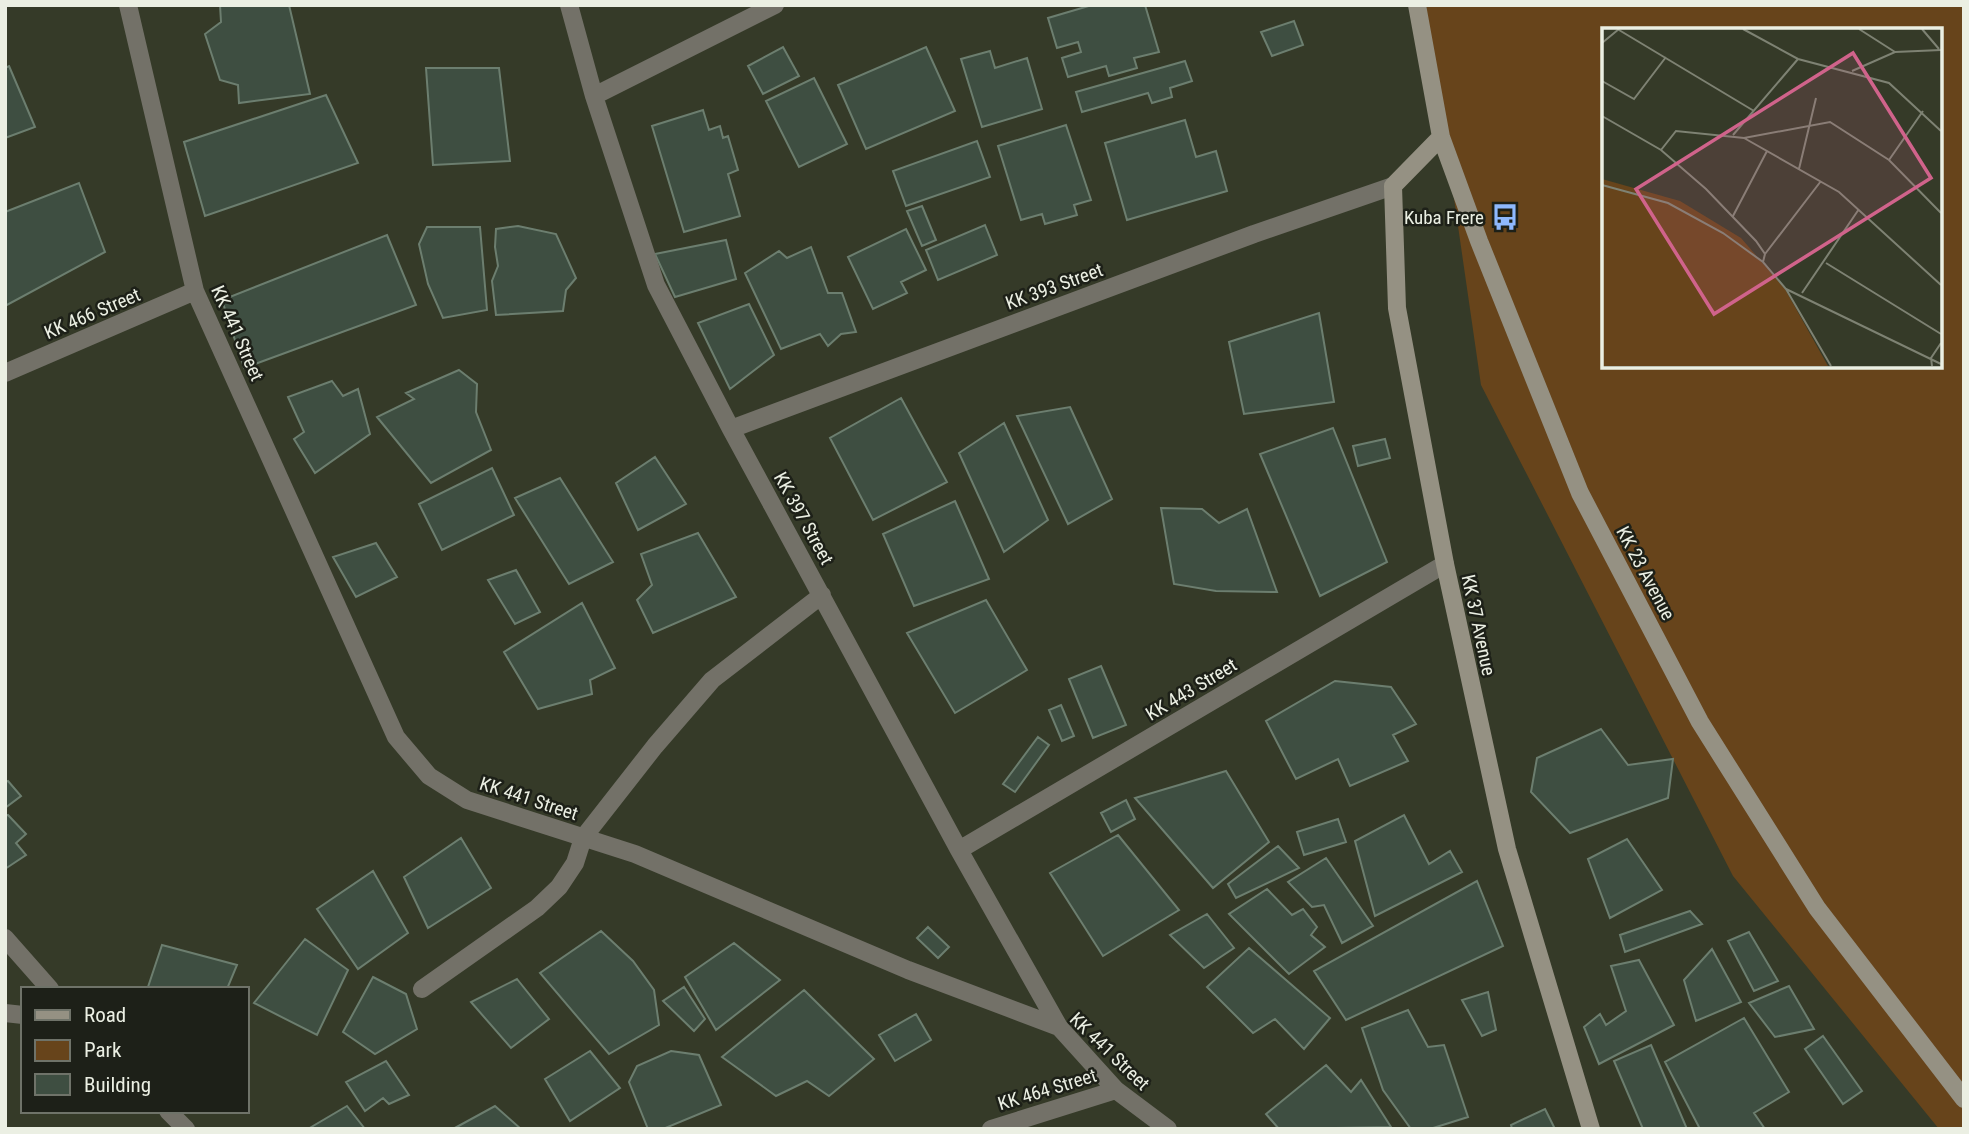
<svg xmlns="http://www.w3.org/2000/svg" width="1969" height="1134" font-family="'Roboto Condensed',sans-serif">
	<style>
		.green { fill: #67441b; fill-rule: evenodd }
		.building { fill: #3e4e41; stroke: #6c7e6f; stroke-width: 2 }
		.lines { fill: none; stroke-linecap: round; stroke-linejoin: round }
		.street { stroke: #737168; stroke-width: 18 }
		.secondary { stroke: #959183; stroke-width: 18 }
		.labels { text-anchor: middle; stroke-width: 5; stroke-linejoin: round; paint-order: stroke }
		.poi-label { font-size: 19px; fill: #ebefe3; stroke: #1d2018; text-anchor: end }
		.street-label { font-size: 19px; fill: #ebefe3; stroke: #1d2018 }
		.inset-road { fill: none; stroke: #7e8273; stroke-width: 2 }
		.view { fill: #d0638b; fill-opacity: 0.15; stroke: #d0638b; stroke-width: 3.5 }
		.inset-edge { fill: none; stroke: #ebefe3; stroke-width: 3.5 }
	</style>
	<rect width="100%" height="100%" fill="#353a28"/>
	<path class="green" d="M1426 5H1964V1129H1939L1733 876 1481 385ZM1603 30H1939V366H1603Z"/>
	<path class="building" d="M220 5H289L310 94 239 103 238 85 220 80 205 34 221 22Z
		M1092 5H1145L1159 52 1134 58 1137 68 1109 76 1106 66 1068 77 1062 58 1081 52 1078 42 1057 48 1048 18Z
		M1294 21 1303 45 1272 56 1261 32Z
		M783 47 799 76 763 94 748 66Z
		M926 47 955 111 866 149 838 85Z
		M990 51 995 68 1027 58 1042 109 982 127 961 59Z
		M1185 61 1192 81 1170 88 1172 97 1152 103 1148 93 1082 112 1076 92Z
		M9 66 35 127 5 138V68Z
		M426 68H499L510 161 433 165Z
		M814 78 847 144 799 167 766 101Z
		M326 95 358 163 205 216 184 142Z
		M703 110 709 130 720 126 723 138 728 136 738 170 728 174 740 216 684 232 652 126Z
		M1185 120 1196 157 1216 151 1227 191 1127 220 1105 143Z
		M1066 125 1091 200 1074 205 1077 215 1045 224 1042 214 1021 220 998 146Z
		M977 141 990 177 906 206 893 171Z
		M79 183 105 252 5 306V212Z
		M922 206 936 240 922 246 907 211Z
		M985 225 997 255 938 280 926 250Z
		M518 226 556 234 576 278 566 290 563 311 496 315 492 281 498 266 495 247 496 229Z
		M427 227H480L487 310 443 318 428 284 419 244Z
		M906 229 926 270 901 282 907 293 873 309 848 257Z
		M387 235 416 305 244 368 222 300Z
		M726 240 736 279 675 297 655 254Z
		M811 247 828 293H842L856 332 841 334 828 346 820 334 781 349 745 273 779 251 787 258Z
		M749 304 774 355 730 389 698 323Z
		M1319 313 1334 402 1244 414 1229 342Z
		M459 370 477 384 476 412 491 450 431 483 377 417 414 399 406 393Z
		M332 381 343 396 358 389 370 434 315 473 294 439 304 432 288 397Z
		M901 398 947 482 873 520 830 438Z
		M1070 407 1112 499 1068 524 1017 416Z
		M1004 423 1048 520 1004 552 959 453Z
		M1333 428 1387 562 1320 596 1260 454Z
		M1385 439 1390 458 1358 466 1353 446Z
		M655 457 686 504 638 530 616 483Z
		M492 468 514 515 442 550 419 504Z
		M560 478 613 562 569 584 515 498Z
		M955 501 989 579 914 606 883 534Z
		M1161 508 1202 509 1219 523 1247 509 1277 592 1216 591 1174 584Z
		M698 533 736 597 653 633 637 600 652 585 641 554Z
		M376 543 397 577 356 597 333 557Z
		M516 570 540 612 515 624 488 580Z
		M986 600 1027 670 955 713 907 633Z
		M582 603 615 668 590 680 592 694 538 709 504 652Z
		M1101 666 1126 725 1093 738 1069 679Z
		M1335 681 1391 687 1416 724 1393 735 1408 761 1350 786 1338 759 1296 779 1266 721Z
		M1061 705 1074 736 1062 741 1049 710Z
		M1601 729 1628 765 1673 759 1668 798 1570 833 1531 792 1537 758Z
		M1038 737 1049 745 1015 792 1003 784Z
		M1226 771 1269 842 1213 888 1135 798Z
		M8 781 21 796 5 808V782Z
		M1126 800 1135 819 1111 832 1101 813Z
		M8 815 26 834 16 843 26 855 5 869V816Z
		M1404 815 1429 864 1450 851 1462 872 1375 916 1355 841Z
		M1338 819 1346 842 1304 855 1297 832Z
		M1118 835 1179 910 1103 956 1050 873Z
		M461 838 491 888 428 928 404 877Z
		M1627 839 1662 890 1610 918 1588 859Z
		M1278 846 1299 868 1236 898 1228 884Z
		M1326 858 1373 926 1342 943 1324 905 1312 907 1288 882Z
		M373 871 408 933 358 969 317 909Z
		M1477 881 1503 946 1346 1020 1314 971Z
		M1267 889 1292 915 1303 909 1317 927 1311 935 1325 947 1289 974 1229 914Z
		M1690 911 1702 924 1625 952 1620 935Z
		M1207 914 1234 948 1204 968 1170 935Z
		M928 927 949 947 938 958 917 938Z
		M601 931 633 961 654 990 659 1025 609 1054 540 973Z
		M1749 932 1778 981 1754 991 1728 941Z
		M305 939 348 970 317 1035 254 1003Z
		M734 943 780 980 716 1030 685 977Z
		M162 945 237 965 227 989 148 987Z
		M1249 948 1330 1018 1304 1049 1275 1019 1253 1033 1207 987Z
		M1712 949 1741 1002 1696 1021 1684 980Z
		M1639 960 1674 1025 1599 1064 1584 1027 1600 1014 1606 1025 1626 1011 1611 966Z
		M373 977 406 994 417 1029 375 1054 343 1032Z
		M517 979 549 1019 511 1048 471 1002Z
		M1789 986 1814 1029 1775 1037 1749 1003Z
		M684 987 705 1019 694 1031 663 1001Z
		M804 990 874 1059 829 1096 807 1081 776 1096 722 1057Z
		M1488 992 1496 1030 1482 1036 1462 1000Z
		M1408 1010 1428 1047 1444 1045 1468 1117 1430 1129H1411L1383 1090 1362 1028Z
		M916 1014 931 1040 895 1061 879 1035Z
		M1744 1018 1789 1092 1754 1113 1765 1129H1700L1665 1062Z
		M1823 1036 1862 1091 1843 1104 1805 1049Z
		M1651 1045 1687 1129H1643L1614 1061Z
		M590 1051 620 1088 570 1121 545 1079Z
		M671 1051 699 1055 721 1105 663 1129H648L629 1082 637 1066Z
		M386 1061 409 1095 389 1104 383 1098 365 1111 346 1082Z
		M1326 1065 1351 1092 1361 1080 1391 1127 1279 1129 1266 1114Z
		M347 1106 365 1129H308Z
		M495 1106 521 1129H453Z
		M1545 1109 1555 1129H1512L1511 1125Z"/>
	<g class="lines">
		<path class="street" d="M128 5 195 291 396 737 429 776 467 800 635 854 908 970 1059 1027 1116 1090 1168 1129
			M569 5 594 96 656 285 731 429 959 850 1059 1027
			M594 96 775 5
			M5 373 195 291
			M731 429 1254 234 1393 186
			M959 850 1445 564
			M5 938 50 989
			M422 989 537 908 559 887 575 863 583 838 655 746 712 680 822 595
			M5 1013 23 1015
			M168 1111 186 1129
			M991 1129 1116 1090"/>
		<path class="secondary" d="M1417 5 1441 137 1479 241 1580 493 1700 722 1817 908 1964 1099
			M1441 137 1393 186 1397 308 1445 564 1507 849 1591 1129"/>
	</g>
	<defs>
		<symbol id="bus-bare" viewBox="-9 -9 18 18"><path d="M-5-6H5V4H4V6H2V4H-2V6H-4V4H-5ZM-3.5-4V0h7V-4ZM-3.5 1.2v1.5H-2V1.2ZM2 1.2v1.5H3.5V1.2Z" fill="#8eb8fd" stroke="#1d2018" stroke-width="2.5" paint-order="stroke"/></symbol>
	</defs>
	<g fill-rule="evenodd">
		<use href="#bus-bare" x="1486" y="198" width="38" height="38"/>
	</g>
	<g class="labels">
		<g class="poi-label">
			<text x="1484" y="224">Kuba Frere</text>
		</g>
		<g class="street-label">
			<text transform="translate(1054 286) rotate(-20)" y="7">KK 393 Street</text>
			<text transform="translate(92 313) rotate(-23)" y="7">KK 466 Street</text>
			<text transform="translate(238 333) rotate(66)" y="7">KK 441 Street</text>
			<text transform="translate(804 518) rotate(61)" y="7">KK 397 Street</text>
			<text transform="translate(1646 573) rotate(62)" y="7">KK 23 Avenue</text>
			<text transform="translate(1479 625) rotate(78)" y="7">KK 37 Avenue</text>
			<text transform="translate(1191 689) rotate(-31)" y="7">KK 443 Street</text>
			<text transform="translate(529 798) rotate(18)" y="7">KK 441 Street</text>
			<text transform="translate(1110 1051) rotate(44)" y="7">KK 441 Street</text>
			<text transform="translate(1047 1089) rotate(-17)" y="7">KK 464 Street</text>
		</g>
	</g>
	<g transform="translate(1602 28)">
		<rect width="340" height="340" fill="#353a28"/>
		<path d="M0 151 78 173 139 210 183 261 226 338H0Z" fill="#67441b"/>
		<path class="inset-road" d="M141 1 196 31 287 55 339 103M257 1 293 24M320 1 337 21M17 2 152 83M0 15 17 1M250 43 293 24 339 22M0 53 32 71 64 29M0 88 59 122 104 161 154 213 163 226 161 234M131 107 196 31M142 110 237 164 339 257M59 122 74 103 142 110 228 94 287 132 339 185M287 132 321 83M197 141 214 70M0 157 66 175 121 205 161 234 184 261 229 338M131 188 165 123M163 226 219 153M224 235 339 306M184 261 339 336M200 265 257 181M330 338 329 330 339 315"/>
		<path class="view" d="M251 25 329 150 112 286 34 161Z"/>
		<rect width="340" height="340" class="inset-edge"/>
	</g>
	<rect width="1969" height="1134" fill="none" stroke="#ebefe3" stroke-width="14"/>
	<rect x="21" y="987" width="228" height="126" fill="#1d2018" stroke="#6f7369" stroke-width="2"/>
	<rect x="35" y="1010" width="35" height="10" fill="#959183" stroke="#6f7369" stroke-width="2"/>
	<text x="84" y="1022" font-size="21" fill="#ebefe3">Road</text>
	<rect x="35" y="1040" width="35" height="21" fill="#67441b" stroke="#6f7369" stroke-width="2"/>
	<text x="84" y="1057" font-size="21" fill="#ebefe3">Park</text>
	<rect x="35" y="1074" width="35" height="21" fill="#3e4e41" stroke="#6f7369" stroke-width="2"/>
	<text x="84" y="1092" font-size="21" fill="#ebefe3">Building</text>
</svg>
